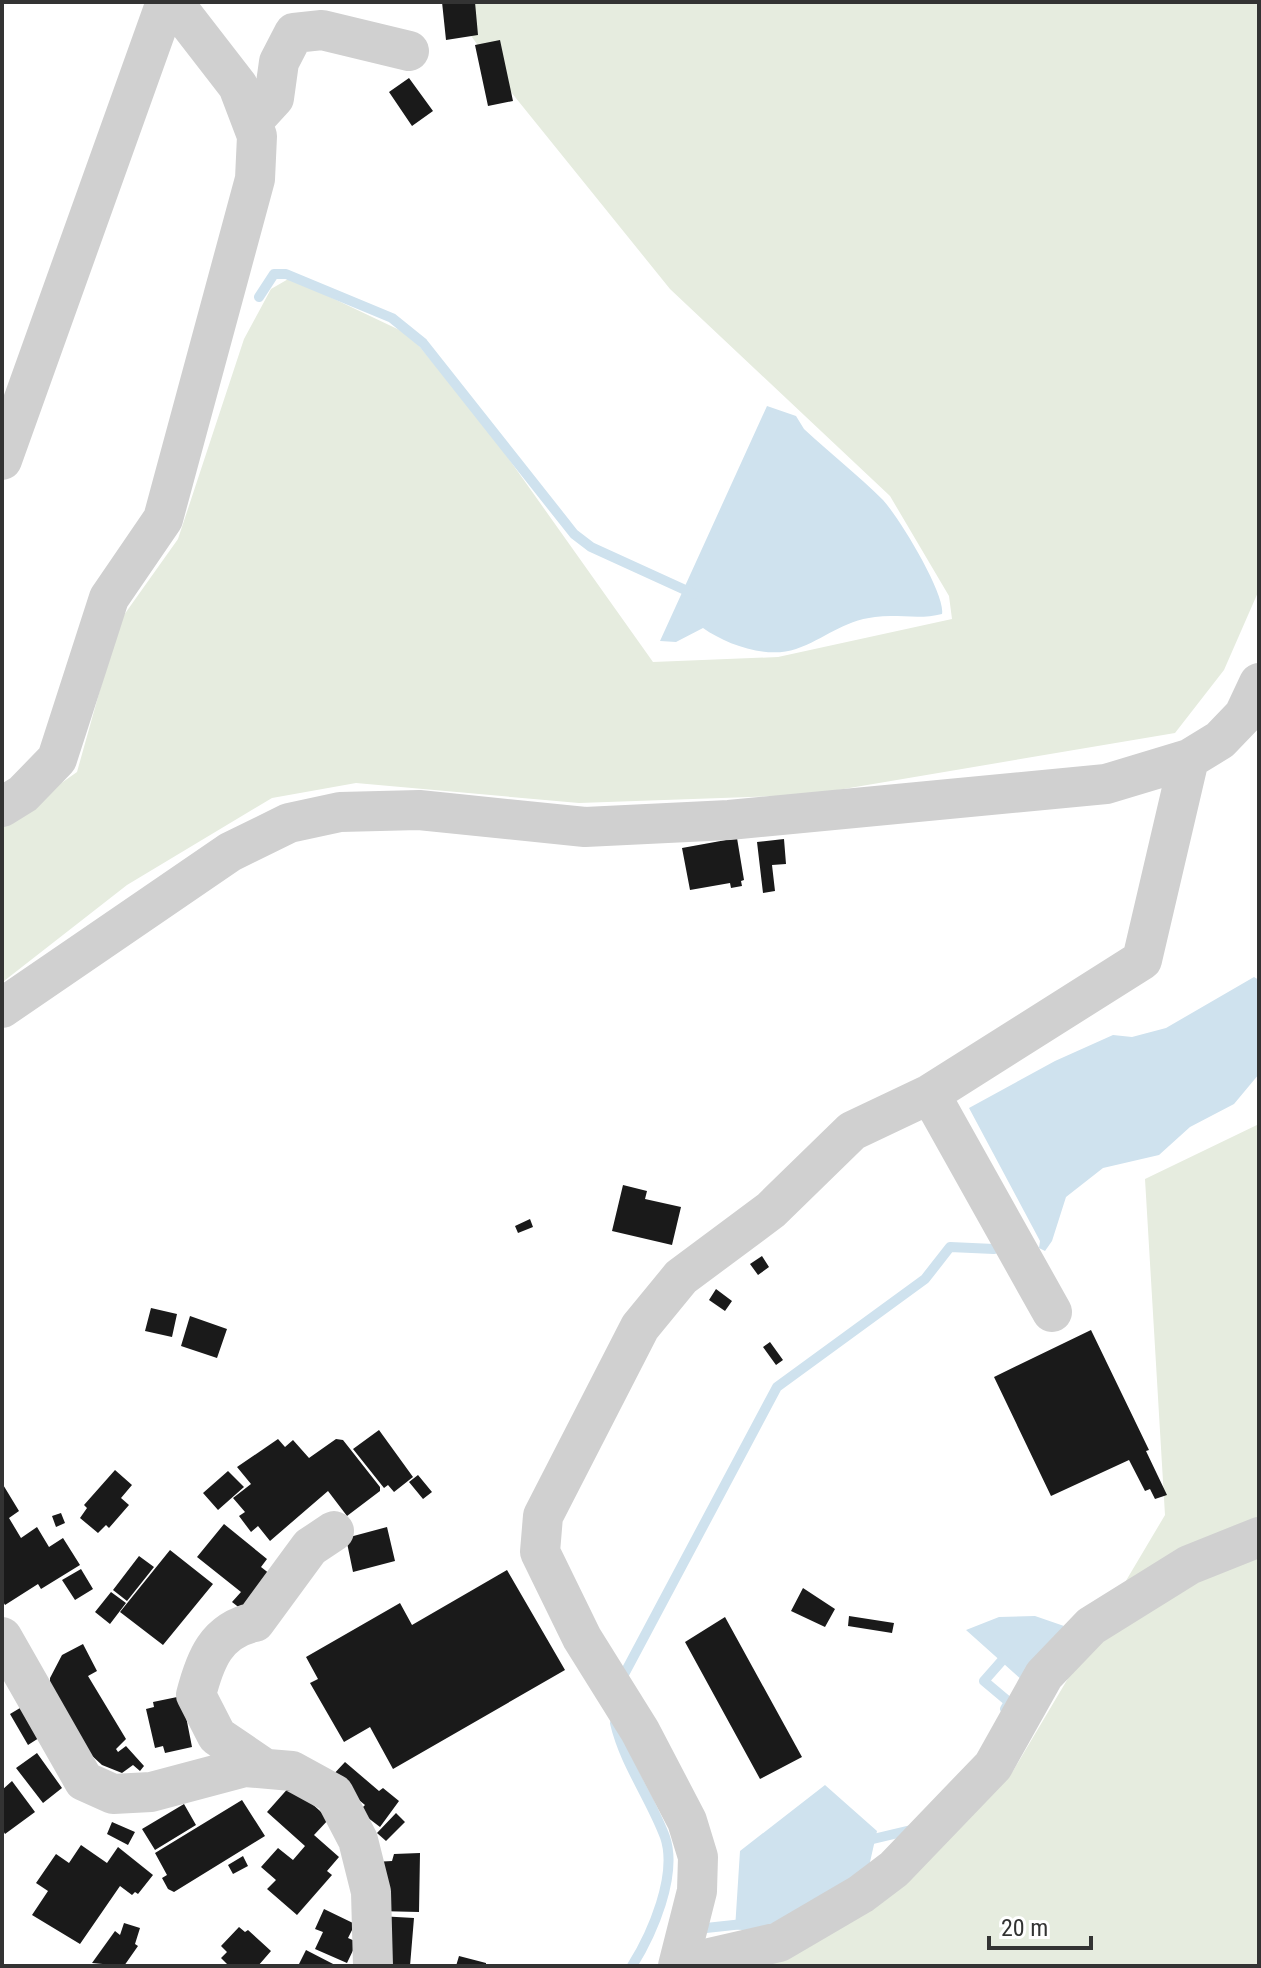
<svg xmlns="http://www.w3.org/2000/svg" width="1261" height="1968" font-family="'Roboto Condensed',sans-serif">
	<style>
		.green { fill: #e6ecdf }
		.water { fill: #cfe2ee }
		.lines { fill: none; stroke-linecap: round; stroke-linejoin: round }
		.stream { stroke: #cfe2ee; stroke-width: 10 }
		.building { fill: #1a1a1a }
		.street { stroke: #d0d0d0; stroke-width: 40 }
	</style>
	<rect width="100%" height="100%" fill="#fff"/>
	<path class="green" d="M447 2H1259V590L1224 670 1175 733 808 795 579 803 356 783 272 798 127 885 4 981 2 825 77 772 119 622 178 539 244 339 271 289 290 278 410 335 484 424 653 662 778 657 952 619 949 596 890 496 670 289 511 92Z
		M1259 1124V1966H748L1013 1771 1165 1515 1145 1179Z"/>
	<path class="water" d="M767 406 796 416 804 429C830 453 858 475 883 500 898 516 946 594 942 614 920 620 898 614 875 617 842 621 825 639 796 649 767 659 727 645 703 628L676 642 660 641Z
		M1254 977 1259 980V1074L1234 1104 1190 1127 1159 1155 1103 1168 1066 1197 1052 1241 1045 1251 1039 1248 1040 1241 969 1108 1055 1061 1113 1035 1132 1037 1166 1028Z
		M1035 1616 1064 1626 1023 1681 966 1630 999 1617Z
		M825 1785 877 1831 868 1871 854 1883 755 1932 735 1929 740 1851Z"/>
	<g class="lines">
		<path class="stream" d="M259 297 274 274H286L392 318 423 343 574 534 591 547 694 594
			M620 1682 777 1387 925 1279 950 1247 994 1249
			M1005 1709 1009 1702 984 1681 1006 1656
			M615 1723C625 1765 650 1797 665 1837 678 1875 652 1934 632 1966
			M873 1839 911 1830
			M706 1928 743 1924"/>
	</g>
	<path class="building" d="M442 2H475L478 35 446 40Z
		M500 40 513 101 488 106 475 45Z
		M409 78 433 111 412 126 389 92Z
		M737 838 744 880 741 881 742 886 731 888 730 883 690 890 682 848Z
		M784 839 786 864 772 865 775 891 763 893 757 842Z
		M623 1185 647 1191 645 1199 681 1207 672 1245 612 1231Z
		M530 1219 533 1227 518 1233 515 1226Z
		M762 1256 769 1267 758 1275 750 1264Z
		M716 1289 732 1301 725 1311 709 1300Z
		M151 1308 177 1314 172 1337 145 1331Z
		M190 1316 227 1329 217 1358 181 1346Z
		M1091 1330 1149 1450 1146 1451 1167 1495 1155 1499 1150 1489 1145 1491 1129 1460 1051 1496 994 1377Z
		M770 1342 783 1360 776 1365 763 1347Z
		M379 1430 413 1477 394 1492 388 1485 384 1488 353 1449Z
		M278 1439 285 1447 293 1440 309 1458 336 1439 343 1440 380 1487V1491L347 1516 328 1491 270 1541 258 1526 251 1532 239 1516 245 1512 233 1498 251 1484 237 1467Z
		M115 1470 132 1485 121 1498 129 1505 109 1528 106 1525 98 1533 80 1518 87 1508 84 1505Z
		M228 1471 244 1487 218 1510 203 1493Z
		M418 1475 432 1492 423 1499 409 1482Z
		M2 1483 19 1511 9 1518 21 1538 37 1527 49 1547 63 1538 80 1565 41 1589 38 1584 5 1605 2 1600Z
		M61 1513 65 1523 56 1527 52 1516Z
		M224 1524 267 1559 261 1567 275 1578 246 1613 232 1602 241 1592 197 1557Z
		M387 1527 395 1561 353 1572 346 1538Z
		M170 1550 213 1584 163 1645 120 1612Z
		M139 1556 154 1567 127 1601 113 1590Z
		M81 1569 93 1589 75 1600 62 1580Z
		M507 1570 565 1670 393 1769 370 1727 344 1742 310 1683 318 1679 306 1657 400 1603 412 1625Z
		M803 1588 835 1609 825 1627 791 1611Z
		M111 1592 126 1603 110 1624 95 1612Z
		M849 1616 894 1623 892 1633 848 1626Z
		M725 1617 802 1757 760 1779 685 1642Z
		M83 1644 97 1671 88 1676 126 1739 116 1749 118 1752 126 1746 144 1766 140 1771 133 1765 122 1773 102 1765 76 1741 50 1691V1678L62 1655Z
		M182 1696 192 1747 165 1753 163 1746 155 1748 146 1709 154 1707 153 1702Z
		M20 1708 42 1736 28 1745 10 1714Z
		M37 1753 62 1788 43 1803 16 1768Z
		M345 1762 379 1791 383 1788 399 1801 380 1827 359 1811 365 1805 331 1777Z
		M12 1781 35 1812 5 1834 2 1829V1790Z
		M291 1785 329 1819 314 1835 339 1857 327 1871 332 1875 297 1915 267 1889 276 1880 261 1867 278 1848 293 1860 305 1846 267 1812Z
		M242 1800 265 1836 174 1892 168 1889 162 1878 167 1875 155 1853Z
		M184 1804 196 1825 155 1850 142 1829Z
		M396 1813 405 1822 386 1841 377 1833Z
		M112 1822 135 1832 128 1845 107 1834Z
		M81 1845 107 1863 118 1847 153 1875 138 1894 135 1892 132 1895 120 1886 80 1944 32 1915 48 1891 36 1883 56 1854 69 1863Z
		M420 1853 419 1912 377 1911 374 1862 392 1861 394 1854Z
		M243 1856 248 1866 233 1874 228 1865Z
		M324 1909 355 1924 348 1938 357 1942 347 1963 315 1949 323 1932 315 1929Z
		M379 1916 414 1918 410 1966H380Z
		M124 1923 140 1928 135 1944 138 1946 124 1966 92 1963 115 1931 120 1935Z
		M239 1927 245 1932 248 1930 271 1951 258 1966H229L221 1958 227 1952 221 1946Z
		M306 1950 337 1966H298Z
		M459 1956 486 1963V1966H456Z"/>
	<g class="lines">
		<path class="street" d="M252 122 274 98 279 62 294 33 322 30 409 51
			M2 460 166 2
			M2 807 23 794 57 759 109 598 163 519 255 179 257 136 238 86 173 2
			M2 1008 230 852 289 823 340 812 419 810 585 827 729 820 1106 784 1189 759 1220 740 1244 715 1259 683
			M930 1094 1052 1312
			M2 1637 84 1781 113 1794 151 1792 245 1767 292 1771 334 1794 358 1840 371 1892 373 1966
			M264 1768 217 1736 196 1695C205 1660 216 1630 255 1622L310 1547 334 1531
			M679 1965 779 1942 861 1894 894 1869 993 1766 1044 1675 1091 1626 1189 1565 1259 1537
			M678 1966 697 1891 698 1857 687 1821 640 1731 582 1638 540 1552 543 1516 640 1327 681 1277 771 1210 852 1131 930 1094 1142 960 1189 759"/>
	</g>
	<rect width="1261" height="1968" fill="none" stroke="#333333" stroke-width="8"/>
	<path d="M989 1936v12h102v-12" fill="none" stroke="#333333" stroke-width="4"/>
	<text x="1001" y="1936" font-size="24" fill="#333333" stroke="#ffffff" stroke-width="6" paint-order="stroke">20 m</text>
</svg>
